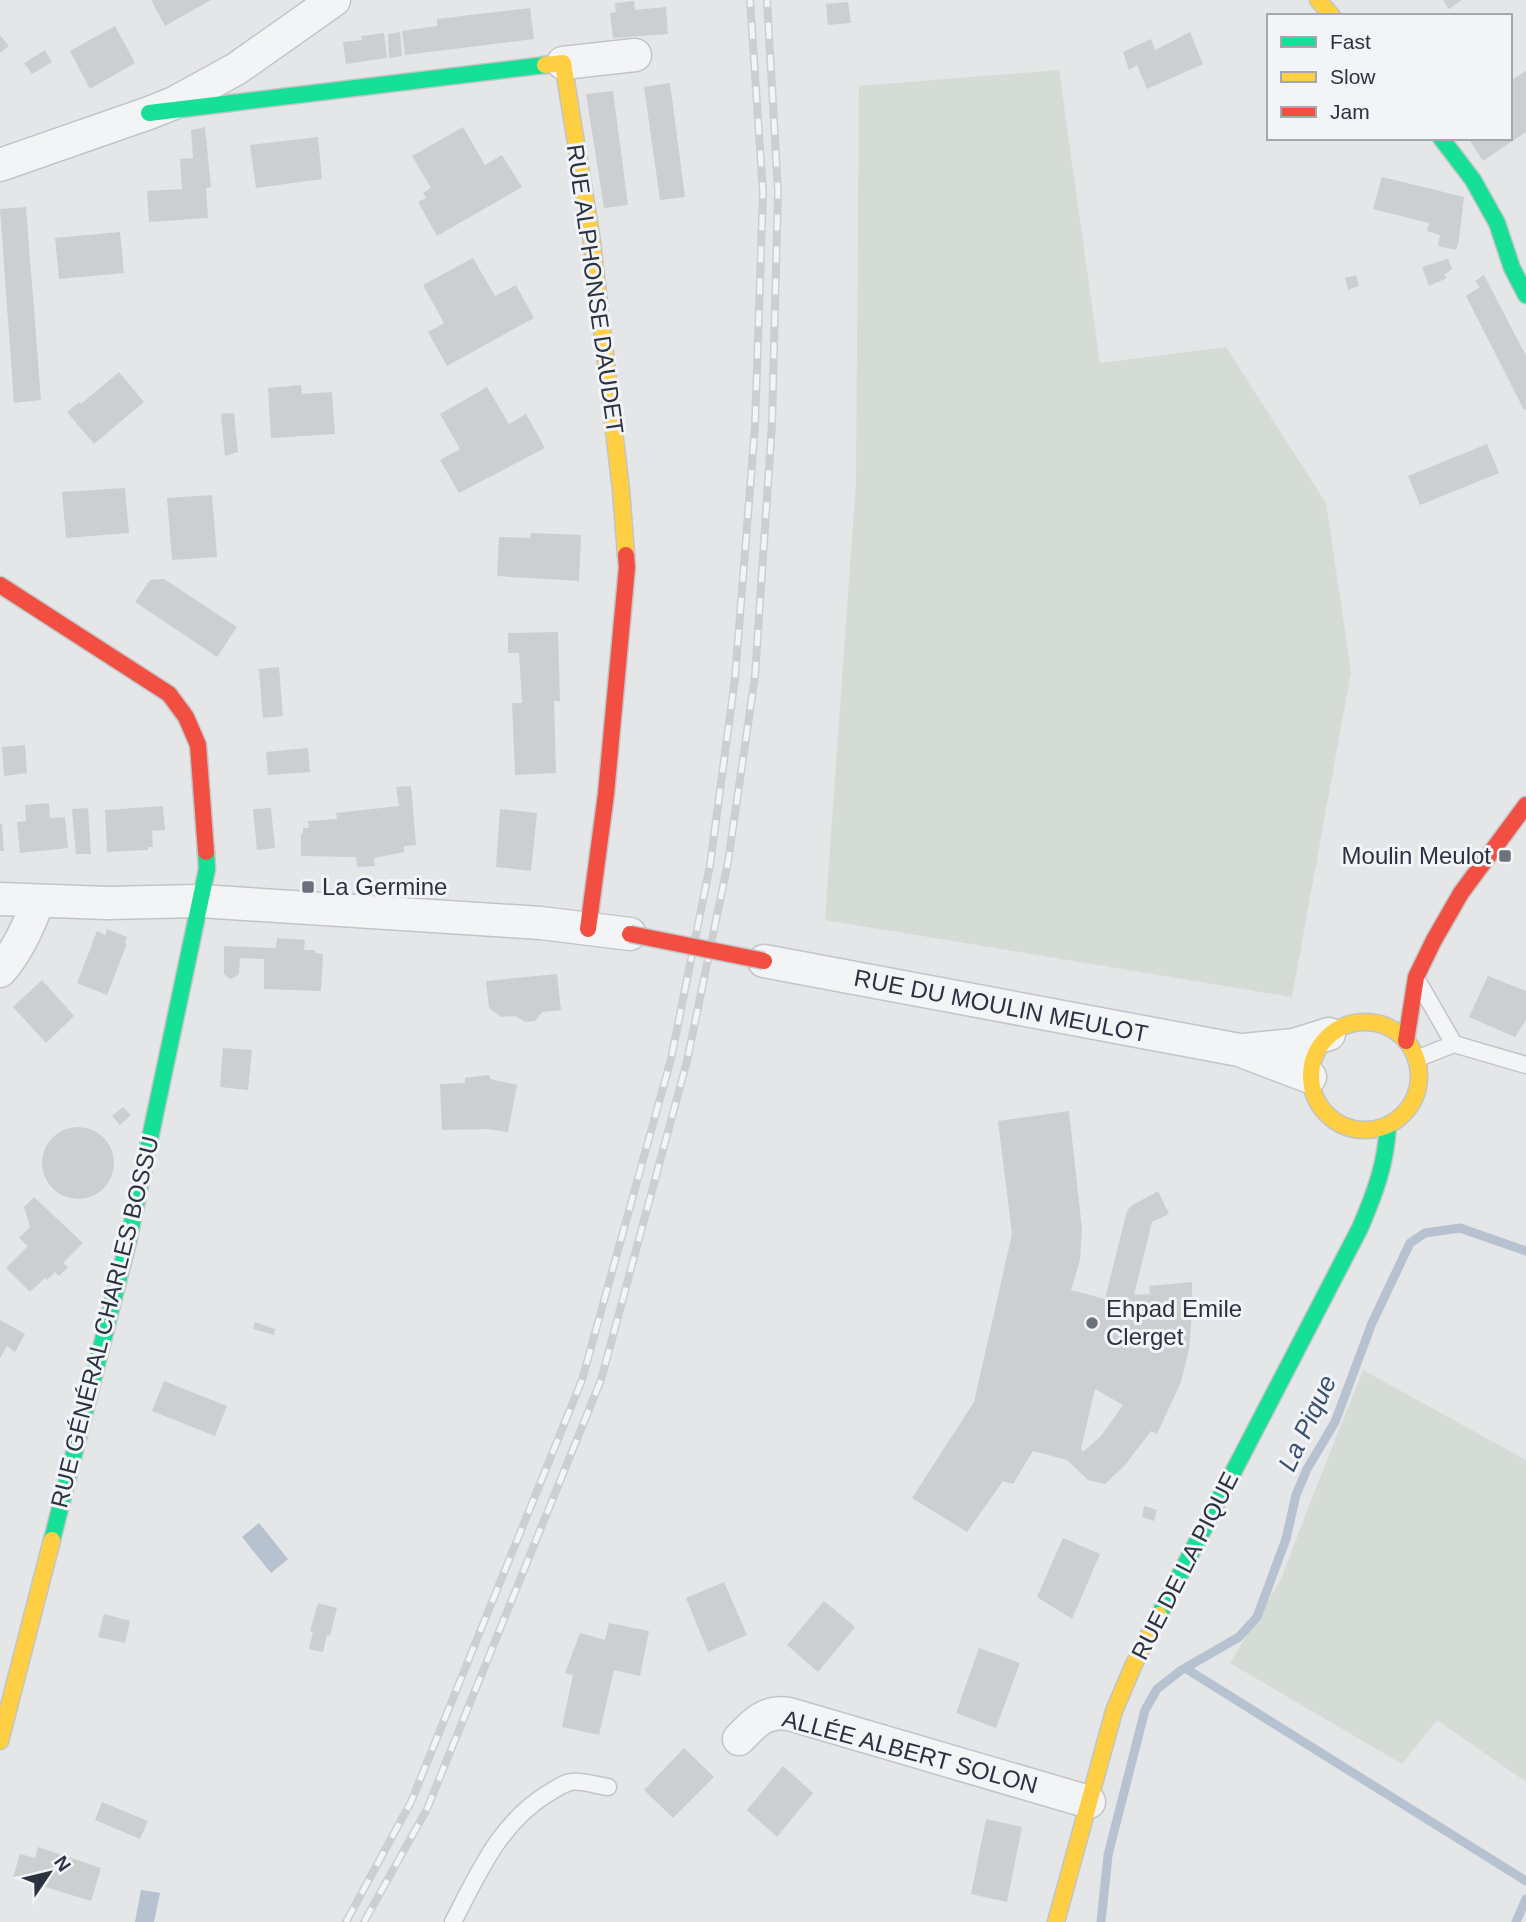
<svg xmlns="http://www.w3.org/2000/svg" width="1526" height="1922" font-family="Arial,sans-serif">
	<style>
		.green { fill: #d5dbd5 }
		.water { fill: #b6c2d0 }
		.lines { fill: none; stroke-linecap: round; stroke-linejoin: round }
		.stream { stroke: #b6c2d0; stroke-width: 9 }
		.building { fill: #ccced0; fill-rule: evenodd }
		.lane-casing { stroke: #c2c4c6; stroke-width: 19 }
		.street-casing { stroke: #c2c4c6; stroke-width: 35 }
		.fast-casing { stroke: #c2c4c6; stroke-width: 19 }
		.slow-casing { stroke: #c2c4c6; stroke-width: 19 }
		.jam-casing { stroke: #c2c4c6; stroke-width: 19 }
		.lane { stroke: #f3f4f5; stroke-width: 16 }
		.street { stroke: #f3f4f5; stroke-width: 32 }
		.fast { stroke: #16e098; stroke-width: 16 }
		.slow { stroke: #ffcf43; stroke-width: 16 }
		.jam { stroke: #f24e42; stroke-width: 16 }
		.rail-casing { stroke: #ccced0; stroke-width: 8 }
		.rail { stroke: #f2f4f7; stroke-width: 5; stroke-dasharray: 16; stroke-linecap: butt }
		.jam-bridge-casing { stroke: #c2c4c6; stroke-width: 19; stroke-linecap: butt }
		.jam-bridge { stroke: #f24e42; stroke-width: 16 }
		.poi-dot { fill: #6c727b; stroke: #f2f4f7; stroke-width: 2.5 }
		.labels { text-anchor: middle; stroke-width: 6; stroke-linejoin: round; paint-order: stroke }
		.street-label { font-size: 24px; fill: #2c3340; stroke: #f2f4f7 }
		.poi-label { font-size: 24px; fill: #2c3340; stroke: #f2f4f7; text-anchor: start }
		.water-label { font-size: 26px; font-style: italic; fill: #3b516f; stroke: #f2f4f7 }
	</style>
	<rect width="100%" height="100%" fill="#e4e6e8"/>
	<path class="green" d="M1059 70 1100 363 1226 347 1326 503 1351 672 1292 997 825 920 856 482 859 86Z
		M1363 1370 1526 1460V1782L1437 1720 1402 1764 1230 1663 1281 1579 1310 1503Z"/>
	<path class="water" d="M259 1523 288 1559 271 1573 242 1537Z
		M141 1890 160 1893 154 1922H135Z"/>
	<g class="lines">
		<path class="stream" d="M1185 1668 1526 1881
			M1101 1922 1108 1855 1145 1710 1157 1689 1180 1671 1239 1637 1257 1617 1286 1539 1296 1495 1307 1469 1335 1422 1372 1323 1410 1243 1425 1233 1460 1228 1526 1251
			M1516 1922 1526 1899"/>
	</g>
	<path class="building" d="M151 0H211L165 26Z
		M1443 0H1462L1449 9Z
		M634 1 635 10 666 7 668 34 613 38 610 13 616 12 615 3Z
		M848 2 851 23 828 25 826 4Z
		M530 8 534 39 405 55 402 31 437 26V19Z
		M115 26 135 63 90 89 70 51Z
		M400 32 402 56 389 58 388 34Z
		M1190 32 1203 64 1147 89 1137 65 1129 70 1123 52 1151 39 1155 50Z
		M384 33 387 58 346 64 343 42 362 40 361 36Z
		M0 35 9 46 0 53Z
		M45 50 52 62 32 74 24 63Z
		M1526 71V132L1483 161 1468 138H1510V81Z
		M670 83 685 197 660 200 644 87Z
		M613 91 628 205 604 208 586 94Z
		M205 127 211 187 206 188 208 218 149 222 147 191 182 189 180 159 193 158 191 130Z
		M463 127 485 165 502 155 522 187 437 236 418 202 426 198 423 193 431 188 412 156Z
		M318 137 322 179 256 188 250 145Z
		M1382 177 1464 197 1459 240 1456 250 1438 246 1440 235 1427 231 1429 223 1373 209Z
		M26 207 41 400 14 403 0 209Z
		M120 232 124 273 59 279 55 238Z
		M473 258 495 296 516 285 534 318 447 366 428 332 444 323 423 285Z
		M1448 259 1452 269 1444 275 1447 278 1429 286 1422 267Z
		M1356 275 1359 286 1348 290 1345 278Z
		M1484 275 1526 356V409L1524 410 1466 296 1480 287 1475 281Z
		M119 372 144 402 94 444 67 412 79 402 81 404Z
		M301 385 302 394 332 392 335 434 271 438 268 388Z
		M487 387 509 424 526 414 545 448 459 493 440 460 460 449 440 414Z
		M234 413 238 452 225 456 221 414Z
		M1487 444 1499 473 1420 505 1408 476Z
		M125 488 129 533 66 538 62 492Z
		M212 495 217 557 172 560 167 498Z
		M531 533 581 535 579 581 497 576 499 537 530 538Z
		M164 579 237 627 217 657 135 602 150 580Z
		M558 632 560 701H554L556 773 515 775 512 703H522L519 653H508V633Z
		M279 667 283 716 263 718 259 669Z
		M25 745 27 773 4 776 2 747Z
		M308 748 310 772 268 775 266 752Z
		M411 786 416 845 404 846V852L374 858 375 866 357 867 356 857 301 856V834H303V828H309L308 821 337 819 336 813 399 806 396 787Z
		M49 803 50 818 65 817 68 848 20 853 17 822 26 821 25 805Z
		M163 806 165 830 152 831 153 847H148V850L107 852 105 810Z
		M88 808 91 854H76L72 809Z
		M271 808 275 848 257 850 253 809Z
		M500 809 537 813 531 871 496 867Z
		M0 824H2L4 851H0Z
		M107 929 127 937 125 943 127 944 107 995 77 983 97 931 105 935Z
		M277 938 305 940 304 950H315V953L323 954 321 991 264 989V959L240 958 239 973 237 976 230 979 224 974V946L276 948Z
		M557 974 561 1010 542 1012 535 1021 526 1022 515 1016 501 1017 489 1008 486 981Z
		M1488 976 1526 991V1020L1515 1037 1469 1017Z
		M42 980 74 1016 46 1043 13 1007Z
		M223 1048 252 1050 248 1090 220 1087Z
		M487 1075 490 1076V1079L517 1085 508 1132 487 1129 442 1130 440 1084 465 1083V1078Z
		M123 1107 131 1115 120 1125 112 1116Z
		M1069 1111 1082 1229 1080 1260 1071 1290 1105 1299 1127 1211 1131 1206 1158 1191 1169 1214 1152 1222 1134 1295 1150 1294 1149 1286 1192 1282V1314L1189 1349 1181 1382 1157 1434 1151 1431 1125 1465 1105 1484 1088 1480 1067 1460 1033 1451 1013 1484 1003 1481 967 1532 912 1498 974 1402 1012 1234 998 1121ZM1095 1389 1123 1405 1101 1436 1083 1452 1081 1449Z
		M42 1163a36 36 0 1 1 72 0a36 36 0 1 1-72 0Z
		M34 1197 83 1243 63 1263 68 1267 59 1276 55 1272 47 1280 45 1278 30 1292 6 1268 28 1246 19 1238 30 1227 24 1207Z
		M0 1320 25 1334 15 1352 7 1346 0 1358Z
		M255 1322 275 1329 274 1335 253 1329Z
		M164 1381 227 1406 215 1436 152 1411Z
		M1144 1506 1157 1510 1154 1521 1142 1517Z
		M1063 1538 1100 1554 1072 1619 1037 1597Z
		M724 1582 747 1635 708 1652 686 1598Z
		M824 1601 855 1627 818 1672 787 1645Z
		M318 1603 337 1608 330 1636 327 1635 323 1652 309 1649 313 1632 310 1631Z
		M104 1614 130 1621 125 1643 98 1637Z
		M609 1623 649 1631 640 1676 614 1670 599 1735 562 1727 573 1675 565 1673 580 1633 605 1640Z
		M979 1648 1020 1663 996 1728 956 1713Z
		M684 1748 714 1777 673 1818 644 1790Z
		M783 1766 813 1793 777 1837 747 1810Z
		M102 1802 148 1821 140 1839 95 1820Z
		M986 1819 1022 1827 1007 1902 971 1894Z
		M38 1847 101 1868 91 1901 13 1877 20 1854 35 1858Z"/>
	<g class="lines">
		<defs>
			<path id="lane" d="M1420 985 1454 1044
				M1416 1059 1454 1044 1526 1065
				M453 1922C478 1874 499 1824 547 1794 554 1790 563 1783 571 1782 580 1780 599 1786 608 1787"/>
			<path id="street" d="M563 63 635 55
				M0 165 149 113 174 103 236 69 334 0
				M0 899 106 903 200 901 541 923 630 934
				M764 961 1239 1050 1310 1077
				M0 971C18 951 29 926 38 901
				M1244 1050 1294 1045 1329 1034
				M739 1739C754 1723 766 1710 789 1714L1089 1802"/>
			<path id="fast" d="M149 113 545 65
				M1441 138 1473 180 1497 223 1512 268 1526 295
				M52 1540 128 1242 207 869 206 852
				M1159 1615 1360 1228C1375 1193 1386 1164 1388 1125"/>
			<path id="slow" d="M1318 0 1332 16
				M545 65 563 63 591 235 621 490 626 555
				M1311 1076a54 54 0 1 1 108 0a54 54 0 1 1-108 0Z
				M0 1741 52 1540
				M1056 1922 1114 1711 1134 1664 1159 1615"/>
			<path id="jam" d="M0 585 169 694 186 717 198 745 206 852
				M588 929 606 794 627 567 626 555
				M1406 1041 1416 977 1434 940 1461 893 1526 805"/>
		</defs>
		<use href="#lane" class="lane-casing"/>
		<use href="#street" class="street-casing"/>
		<use href="#fast" class="fast-casing"/>
		<use href="#slow" class="slow-casing"/>
		<use href="#jam" class="jam-casing"/>
		<use href="#lane" class="lane"/>
		<use href="#street" class="street"/>
		<use href="#fast" class="fast"/>
		<use href="#slow" class="slow"/>
		<use href="#jam" class="jam"/>
		<defs>
			<path id="rail" d="M346 1922 411 1802 582 1380 671 1059 710 865 735 678 755 426 763 193 750 0
				M364 1922 427 1809 601 1380 687 1061 728 862 755 676 772 424 778 191 767 0"/>
		</defs>
		<use href="#rail" class="rail-casing"/>
		<use href="#rail" class="rail"/>
		<defs>
			<path id="jam-bridge" d="M630 934 764 961"/>
		</defs>
		<use href="#jam-bridge" class="jam-bridge-casing"/>
		<use href="#jam-bridge" class="jam-bridge"/>
	</g>
	<g class="poi-dot">
		<rect x="1498" y="849" width="14" height="14" rx="3.5"/>
		<rect x="301" y="880" width="14" height="14" rx="3.5"/>
		<circle cx="1092" cy="1323" r="7"/>
	</g>
	<g class="labels">
		<g class="street-label">
			<text transform="translate(595 289) rotate(82)" y="8">RUE ALPHONSE DAUDET</text>
			<text transform="translate(1001 1006) rotate(11)" y="8">RUE DU MOULIN MEULOT</text>
			<text transform="translate(105 1322) rotate(-76)" y="8">RUE GÉNÉRAL CHARLES BOSSU</text>
			<text transform="translate(1185 1566) rotate(-63)" y="8">RUE DE LA PIQUE</text>
			<text transform="translate(910 1752) rotate(15)" y="8">ALLÉE ALBERT SOLON</text>
		</g>
		<g class="poi-label">
			<text x="1491" y="864" text-anchor="end">Moulin Meulot</text>
			<text x="322" y="895">La Germine</text>
			<text x="1106" y="1317">Ehpad Emile<tspan x="1106" dy="28">Clerget</tspan></text>
		</g>
		<g class="water-label">
			<text transform="translate(1307 1423) rotate(-65)" y="9">La Pique</text>
		</g>
	</g>
	<rect x="1267" y="14" width="245" height="126" fill="#f2f4f7" stroke="#a3a7ae" stroke-width="2"/>
	<rect x="1281" y="37" width="35" height="10" fill="#16e098" stroke="#a3a7ae" stroke-width="2"/>
	<text x="1330" y="49" font-size="21" fill="#2c3340">Fast</text>
	<rect x="1281" y="72" width="35" height="10" fill="#ffcf43" stroke="#a3a7ae" stroke-width="2"/>
	<text x="1330" y="84" font-size="21" fill="#2c3340">Slow</text>
	<rect x="1281" y="107" width="35" height="10" fill="#f24e42" stroke="#a3a7ae" stroke-width="2"/>
	<text x="1330" y="119" font-size="21" fill="#2c3340">Jam</text>
	<g transform="translate(49 1873) rotate(55)" stroke="#f2f4f7" stroke-width="5" paint-order="stroke">
	<path d="M0-5L12 26L0 18L-12 26Z" fill="#2c3340"/>
	<text y="-10" font-size="19" font-weight="bold" text-anchor="middle" fill="#2c3340">N</text>
	</g>
</svg>
